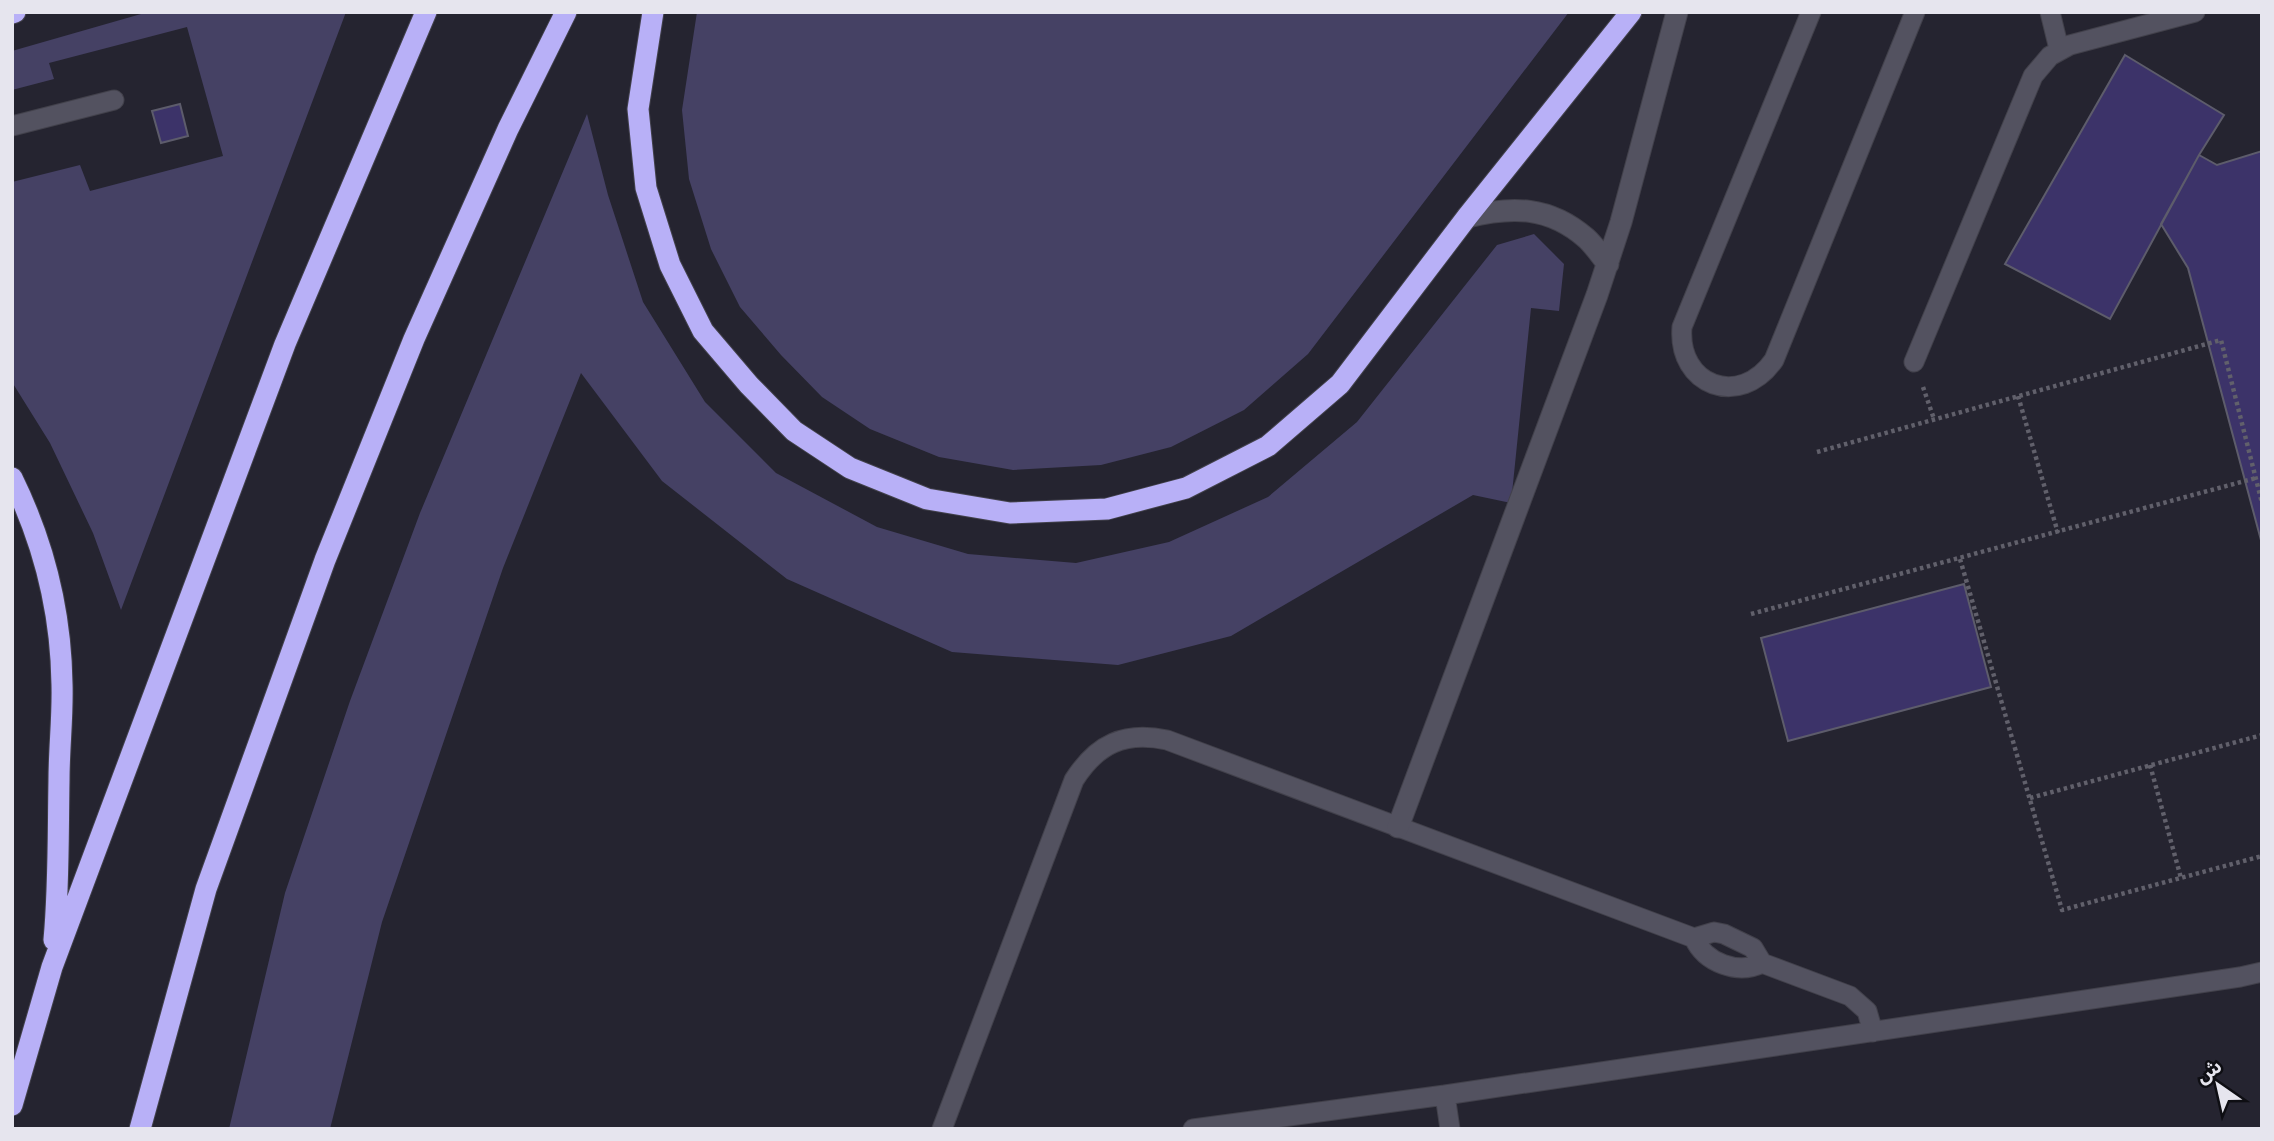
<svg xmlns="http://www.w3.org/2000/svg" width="2274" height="1141" font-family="'Asap Condensed','Noto Sans Arabic',sans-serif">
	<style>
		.green { fill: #454164 }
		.building { fill: #3c3369; stroke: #5d5c6b; stroke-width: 2 }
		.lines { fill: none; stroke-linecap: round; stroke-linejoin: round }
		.lane-casing { stroke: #42414b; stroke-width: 21 }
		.street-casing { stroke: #42414b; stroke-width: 23 }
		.highway-casing { stroke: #42414b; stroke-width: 23 }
		.path { stroke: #61606b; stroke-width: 4.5; stroke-dasharray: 3.5 3.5; stroke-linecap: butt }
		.lane { stroke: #535260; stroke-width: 19 }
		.street { stroke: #535260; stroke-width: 21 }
		.highway { stroke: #b8b0f7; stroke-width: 21 }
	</style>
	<rect width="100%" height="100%" fill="#252430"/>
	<path class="green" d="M148 12H346L121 610 93 533 50 443 12 382V182L80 165 90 191 223 156 187 27 49 63 54 79 12 90V51Z
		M697 12H1569L1308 354 1244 410 1171 447 1101 465 1013 470 939 457 870 429 822 397 781 355 740 307 711 249 689 179 682 110Z
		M587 114 608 195 643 302 705 402 776 473 877 527 968 554 1076 563 1169 542 1268 497 1357 422 1497 245 1534 234 1564 264 1559 311 1531 308 1511 503 1473 495 1231 636 1118 665 952 652 787 579 662 481 581 373 503 568 382 922 330 1129H229L285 893 350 701 420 513Z"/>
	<path class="building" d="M2125 55 2224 115 2199 155 2110 319 2005 264Z
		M180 104 188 136 161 143 152 111Z
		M2262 151V544L2188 268 2161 224 2199 155 2217 165Z
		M1964 584 1991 687 1788 741 1761 638Z"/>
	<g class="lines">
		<defs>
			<path id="lane" d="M1811 12 1682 327C1677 386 1740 409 1774 360L1915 12
				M2050 12 2059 49
				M12 126 114 100
				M1914 362 2033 76 2050 56 2070 45 2195 12
				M1694 938 1714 932 1724 934 1753 948 1762 963 1850 996 1867 1011 1873 1032
				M1445 1095 1450 1129
				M942 1129 1074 780C1097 744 1124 731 1167 740L1694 938C1705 963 1738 975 1762 963
				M1193 1129 1445 1095 2240 977 2262 972"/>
			<path id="street" d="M1467 217C1512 206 1549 206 1586 238 1594 245 1601 256 1608 264
				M1398 827 1597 295 1621 222 1677 12"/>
			<path id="highway" d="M653 12 638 109 646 188 670 265 703 331 749 385 794 431 850 468 927 499 1010 513 1107 509 1186 488 1268 446 1340 384 1467 217 1631 12
				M12 13 15 12
				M12 478C44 543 61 612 62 684 63 716 59 748 59 780 58 834 59 887 54 940
				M12 1105 52 967 285 344 426 12
				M140 1129 206 889 325 560 414 339 508 129 566 12"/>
		</defs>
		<use href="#lane" class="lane-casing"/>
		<use href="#street" class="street-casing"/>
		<use href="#highway" class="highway-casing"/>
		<path class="path" d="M1923 387 1934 419
			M2018 396 2058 533
			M1817 452 2221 340 2262 503
			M1960 559 2062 910 2262 856
			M1751 614 2256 478
			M2150 765 2181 878
			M2030 798 2262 735"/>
		<use href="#lane" class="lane"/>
		<use href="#street" class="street"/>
		<use href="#highway" class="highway"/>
	</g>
	<rect width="2274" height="1141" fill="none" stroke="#e6e5ee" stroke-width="28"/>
	<g transform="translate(2218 1085) rotate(326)" stroke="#0e0e13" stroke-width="5" paint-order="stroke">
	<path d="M0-5L12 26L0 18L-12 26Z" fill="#e6e5ee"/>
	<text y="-10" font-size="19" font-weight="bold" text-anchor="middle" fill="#e6e5ee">ش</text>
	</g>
</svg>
